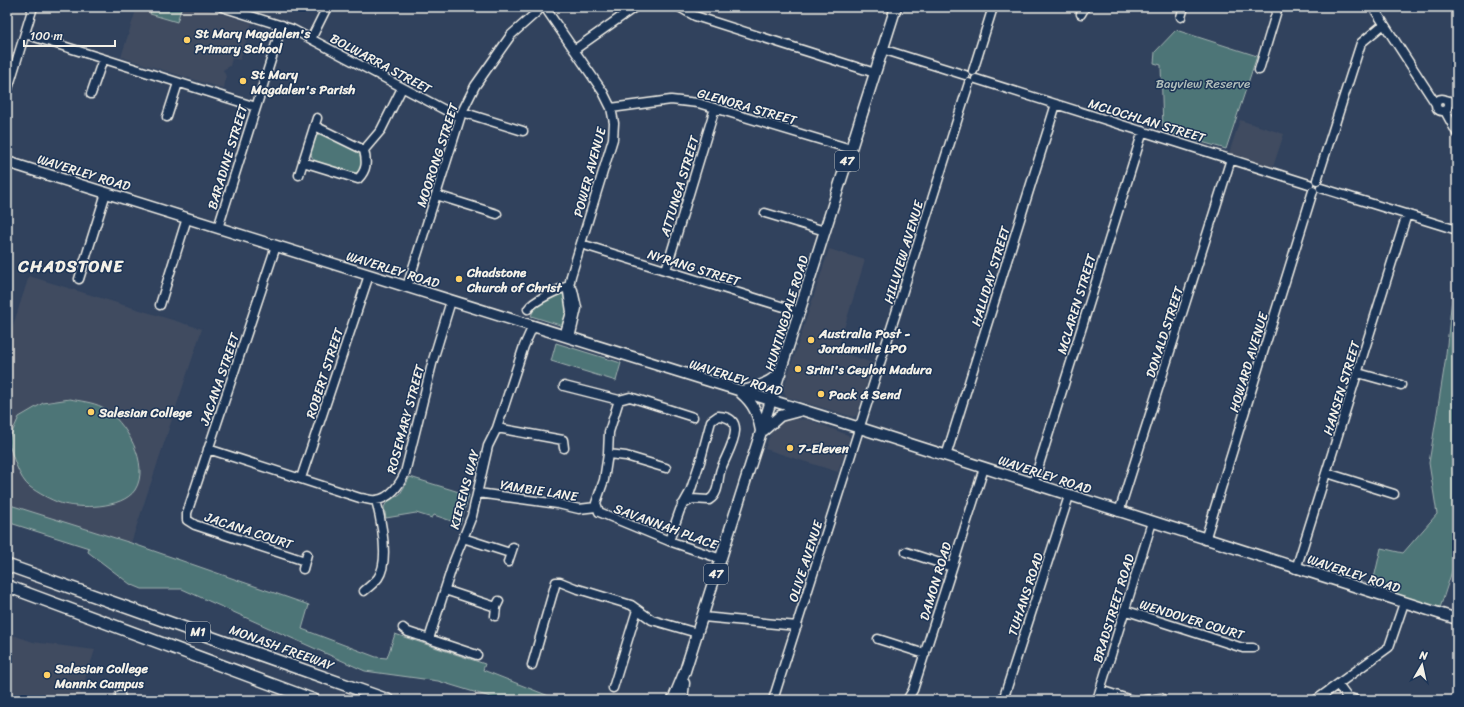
<svg xmlns="http://www.w3.org/2000/svg" width="1464" height="707" font-family="Sriracha,sans-serif">
	<style>
		.built { fill: #3f4b61 }
		.green { fill: #4e7477; stroke: #a1b2b0 }
		.lines { fill: none; stroke-linecap: round; stroke-linejoin: round }
		.minor-casing { stroke: #f4f1e8; stroke-width: 11 }
		.major-casing { stroke: #f4f1e8; stroke-width: 13 }
		.highway-casing { stroke: #f4f1e8; stroke-width: 14 }
		.minor { stroke: #1d3557; stroke-width: 8 }
		.major { stroke: #1d3557; stroke-width: 10 }
		.highway { stroke: #1d3557; stroke-width: 11 }
		.poi-dot { fill: #ffd166; stroke: #1d3557; stroke-width: 1.5 }
		.labels { text-anchor: middle; stroke-width: 3; stroke-linejoin: round; paint-order: stroke }
		.shield { fill: #1d3557; stroke: #b4b9bc; stroke-width: 1 }
		.shield-label { font-size: 12px; font-weight: bold; fill: #f4f1e8 }
		.poi-label { font-size: 13px; font-weight: bold; fill: #f4f1e8; stroke: #1d3557; text-anchor: start }
		.street-label { font-size: 13px; fill: #f4f1e8; stroke: #1d3557 }
		.park-label { font-size: 13px; fill: #b2bfbb; stroke: #1d3557 }
		.district-label { font-size: 17px; font-weight: bold; letter-spacing: 1px; fill: #f4f1e8; stroke: #1d3557 }
	</style>
	<rect width="100%" height="100%" fill="#31425d"/>
	<filter id="ink" filterUnits="userSpaceOnUse"><feTurbulence type="fractalNoise" baseFrequency=".025" numOctaves="2"/><feDisplacementMap in="SourceGraphic" scale="8" xChannelSelector="R" yChannelSelector="G"/><feConvolveMatrix kernelMatrix="1 2 1 2 8 2 1 2 1" color-interpolation-filters="sRGB"/></filter>
	<g filter="url(#ink)">
		<path class="built" d="M137 7H200L252 23 240 60 232 58 230 66 223 70 226 76 224 89 121 57Z
			M1240 120 1284 134 1272 170 1228 156Z
			M829 249 865 260 837 351 873 363 857 415 853 417 786 397 783 390Z
			M29 276 202 329 131 543 7 504V344Z
			M807 419 848 435 850 438 838 472 765 449 772 429 783 420Z
			M7 633 33 642 95 650 78 700H7Z"/>
		<path class="green" d="M152 7H175L181 9 177 22 150 14Z
			M1176 30 1257 56 1226 149 1163 131 1161 65 1154 63 1155 52Z
			M321 133 358 150 363 162 358 173C350 174 315 165 312 157 309 151 314 142 316 136Z
			M1457 274V556L1440 608 1372 587 1381 548 1403 553 1437 514 1429 463 1445 363 1452 298Z
			M562 293 565 294 570 306 564 324 563 326 531 316 535 307Z
			M556 343 621 363 616 381 551 361Z
			M70 399C79 401 93 402 102 407 126 421 151 465 135 490 122 509 79 509 60 503 51 500 38 493 30 487 19 479 12 454 8 441L19 417 43 403Z
			M410 477 469 495 460 524 434 515 432 518 416 513 386 518 384 507 387 502 400 494Z
			M7 504 131 543 309 605 302 629 376 657 387 658 395 634 485 664 483 670 559 700H500L438 681 365 671 182 589H142L130 584 88 552 89 548 7 522Z"/>
		<g class="lines">
			<defs>
				<path id="minor" d="M222 7 292 29 460 118
					M679 7 695 16 875 73
					M1373 7 1436 104
					M548 12 603 92 611 108 614 123 613 139 571 276 568 292 571 312 564 336
					M1081 14 1085 7
					M1181 17 1184 7
					M25 34 256 107
					M311 39 327 7
					M882 49 965 75
					M574 50 635 7
					M1259 70 1278 7
					M973 71 993 7
					M976 79 1309 184
					M7 92 33 7
					M91 94 103 59
					M1436 105a6 6 0 1 1 12 0a6 6 0 1 1-12 0Z
					M1446 100 1457 103
					M611 108 671 100 698 103 851 149
					M1445 111 1457 133
					M462 112 523 131
					M167 117 178 83
					M315 126 364 150
					M364 150 381 130 402 88
					M303 162 317 118
					M299 175 303 162 358 179C367 170 367 162 364 150
					M1317 180 1361 43 1384 24
					M1321 188 1457 230
					M436 195 497 214
					M765 213 825 231
					M218 228 282 25
					M581 244 800 312
					M276 246 187 513V520L195 525 305 561
					M666 270 715 108
					M79 279 106 193
					M407 287 462 112 475 86 511 35 538 11
					M160 305 187 218
					M528 309C533 301 560 288 570 286
					M570 338 577 308 573 290
					M1358 373 1401 385
					M564 386 619 400 630 397 693 417
					M619 400 609 432 608 454 604 480 596 503 599 512 669 541 721 559
					M497 428 563 440 564 448
					M208 449 360 498C365 498 371 501 376 500 390 499 400 484 405 473L433 360 451 301
					M608 454 626 456 666 468
					M946 456 1056 104
					M1327 473 1394 494
					M301 478 369 275
					M1033 484 1143 131
					M478 493 558 504 579 509 596 507
					M1119 512 1231 159
					M463 538 510 553
					M1205 540 1313 191
					M669 541 680 510 690 492 700 462 711 421 718 416C751 418 727 452 721 469 717 480 720 493 709 500L692 499 682 505
					M906 552 952 567
					M508 562 513 547
					M303 569 307 554
					M1296 569 1407 214
					M445 590 496 607
					M364 591C369 587 374 583 378 578 390 561 381 520 376 500
					M1124 610 1243 648H1253
					M495 616 496 607 499 601
					M703 617 797 626
					M403 628 408 632 477 655
					M429 639 454 561 472 516 488 446 497 428 524 346 533 326
					M878 639 925 654
					M532 665 556 582H560L575 588 631 605 652 620 697 633
					M1338 685 1347 697 1356 700
					M613 688 637 610
					M1100 690 1131 700
					M120 695 122 700
					M773 700 969 83
					M907 700 913 690 984 468
					M1003 700 1069 496
					M1097 700 1152 522
					M1145 700 1161 698
					M1316 700 1389 647 1404 603"/>
				<path id="major" d="M7 162 860 428 1457 619
					M741 391C756 389 768 383 780 374
					M741 393C754 404 758 414 761 431
					M764 430 780 416 799 411
					M673 700 685 671 896 7
					M682 700 684 683"/>
				<path id="highway" d="M7 565 388 700
					M7 586 314 700"/>
			</defs>
			<use href="#minor" class="minor-casing"/>
			<use href="#major" class="major-casing"/>
			<use href="#highway" class="highway-casing"/>
			<use href="#minor" class="minor"/>
			<use href="#major" class="major"/>
			<use href="#highway" class="highway"/>
		</g>
	</g>
	<g class="poi-dot">
		<circle cx="187" cy="40" r="4"/>
		<circle cx="243" cy="81" r="4"/>
		<circle cx="459" cy="279" r="4"/>
		<circle cx="811" cy="340" r="4"/>
		<circle cx="798" cy="369" r="4"/>
		<circle cx="821" cy="394" r="4"/>
		<circle cx="91" cy="412" r="4"/>
		<circle cx="790" cy="448" r="4"/>
		<circle cx="47" cy="675" r="4"/>
	</g>
	<g class="labels">
		<g class="shield">
			<rect x="835" y="151" width="24" height="20" rx="3"/>
			<rect x="704" y="564" width="24" height="20" rx="3"/>
			<rect x="186" y="622" width="24" height="20" rx="3"/>
		</g>
		<g class="shield-label">
			<text x="847" y="165">47</text>
			<text x="716" y="578">47</text>
			<text x="198" y="636">M1</text>
		</g>
		<g class="poi-label">
			<text x="195" y="38">St Mary Magdalen's<tspan x="195" dy="15">Primary School</tspan></text>
			<text x="251" y="79">St Mary<tspan x="251" dy="15">Magdalen's Parish</tspan></text>
			<text x="467" y="277">Chadstone<tspan x="467" dy="15">Church of Christ</tspan></text>
			<text x="819" y="338">Australia Post -<tspan x="819" dy="15">Jordanville LPO</tspan></text>
			<text x="806" y="374">Srini's Ceylon Madura</text>
			<text x="829" y="399">Pack &amp; Send</text>
			<text x="99" y="417">Salesian College</text>
			<text x="798" y="453">7-Eleven</text>
			<text x="55" y="673">Salesian College<tspan x="55" dy="15">Mannix Campus</tspan></text>
		</g>
		<g class="street-label">
			<text transform="translate(381 63) rotate(28)" y="5">BOLWARRA STREET</text>
			<text transform="translate(747 106) rotate(16)" y="5">GLENORA STREET</text>
			<text transform="translate(1147 120) rotate(17)" y="5">MCLOCHLAN STREET</text>
			<text transform="translate(437 155) rotate(-72)" y="5">MOORONG STREET</text>
			<text transform="translate(227 157) rotate(-73)" y="5">BARADINE STREET</text>
			<text transform="translate(84 172) rotate(17)" y="5">WAVERLEY ROAD</text>
			<text transform="translate(589 172) rotate(-75)" y="5">POWER AVENUE</text>
			<text transform="translate(679 186) rotate(-73)" y="5">ATTUNGA STREET</text>
			<text transform="translate(903 252) rotate(-73)" y="5">HILLVIEW AVENUE</text>
			<text transform="translate(694 267) rotate(17)" y="5">NYRANG STREET</text>
			<text transform="translate(393 269) rotate(17)" y="5">WAVERLEY ROAD</text>
			<text transform="translate(990 276) rotate(-73)" y="5">HALLIDAY STREET</text>
			<text transform="translate(1076 304) rotate(-73)" y="5">MCLAREN STREET</text>
			<text transform="translate(786 313) rotate(-73)" y="5">HUNTINGDALE ROAD</text>
			<text transform="translate(1164 332) rotate(-72)" y="5">DONALD STREET</text>
			<text transform="translate(1248 362) rotate(-73)" y="5">HOWARD AVENUE</text>
			<text transform="translate(324 373) rotate(-72)" y="5">ROBERT STREET</text>
			<text transform="translate(736 377) rotate(17)" y="5">WAVERLEY ROAD</text>
			<text transform="translate(219 379) rotate(-71)" y="5">JACANA STREET</text>
			<text transform="translate(1341 388) rotate(-73)" y="5">HANSEN STREET</text>
			<text transform="translate(405 419) rotate(-75)" y="5">ROSEMARY STREET</text>
			<text transform="translate(1045 474) rotate(18)" y="5">WAVERLEY ROAD</text>
			<text transform="translate(464 489) rotate(-75)" y="5">KIERENS WAY</text>
			<text transform="translate(539 490) rotate(9)" y="5">YAMBIE LANE</text>
			<text transform="translate(666 526) rotate(20)" y="5">SAVANNAH PLACE</text>
			<text transform="translate(249 530) rotate(18)" y="5">JACANA COURT</text>
			<text transform="translate(805 561) rotate(-72)" y="5">OLIVE AVENUE</text>
			<text transform="translate(1354 573) rotate(18)" y="5">WAVERLEY ROAD</text>
			<text transform="translate(935 581) rotate(-73)" y="5">DAMON ROAD</text>
			<text transform="translate(1025 594) rotate(-72)" y="5">TUHANS ROAD</text>
			<text transform="translate(1113 608) rotate(-73)" y="5">BRADSTREET ROAD</text>
			<text transform="translate(1192 619) rotate(17)" y="5">WENDOVER COURT</text>
			<text transform="translate(282 647) rotate(20)" y="5">MONASH FREEWAY</text>
		</g>
		<g class="park-label">
			<text x="1203" y="88">Bayview Reserve</text>
		</g>
		<g class="district-label">
			<text x="71" y="272">CHADSTONE</text>
		</g>
	</g>
	<rect width="1464" height="707" fill="none" stroke="#1d3557" stroke-width="24"/>
	<rect x="12" y="12" width="1440" height="683" fill="none" stroke="#f4f1e8" stroke-width="1.5" filter="url(#ink)"/>
	<g transform="translate(1422 665) rotate(9)" stroke="#1d3557" stroke-width="3" paint-order="stroke">
	<path d="M0-3L7 15L0 10L-7 15Z" fill="#f4f1e8"/>
	<text y="-6" font-size="11" font-weight="bold" text-anchor="middle" fill="#f4f1e8">N</text>
	</g>
	<path d="M24 40v6h91v-6" fill="none" stroke="#f4f1e8" stroke-width="2"/>
	<text x="30" y="40" font-size="12" fill="#f4f1e8" stroke="#1d3557" stroke-width="3" paint-order="stroke">100 m</text>
</svg>
